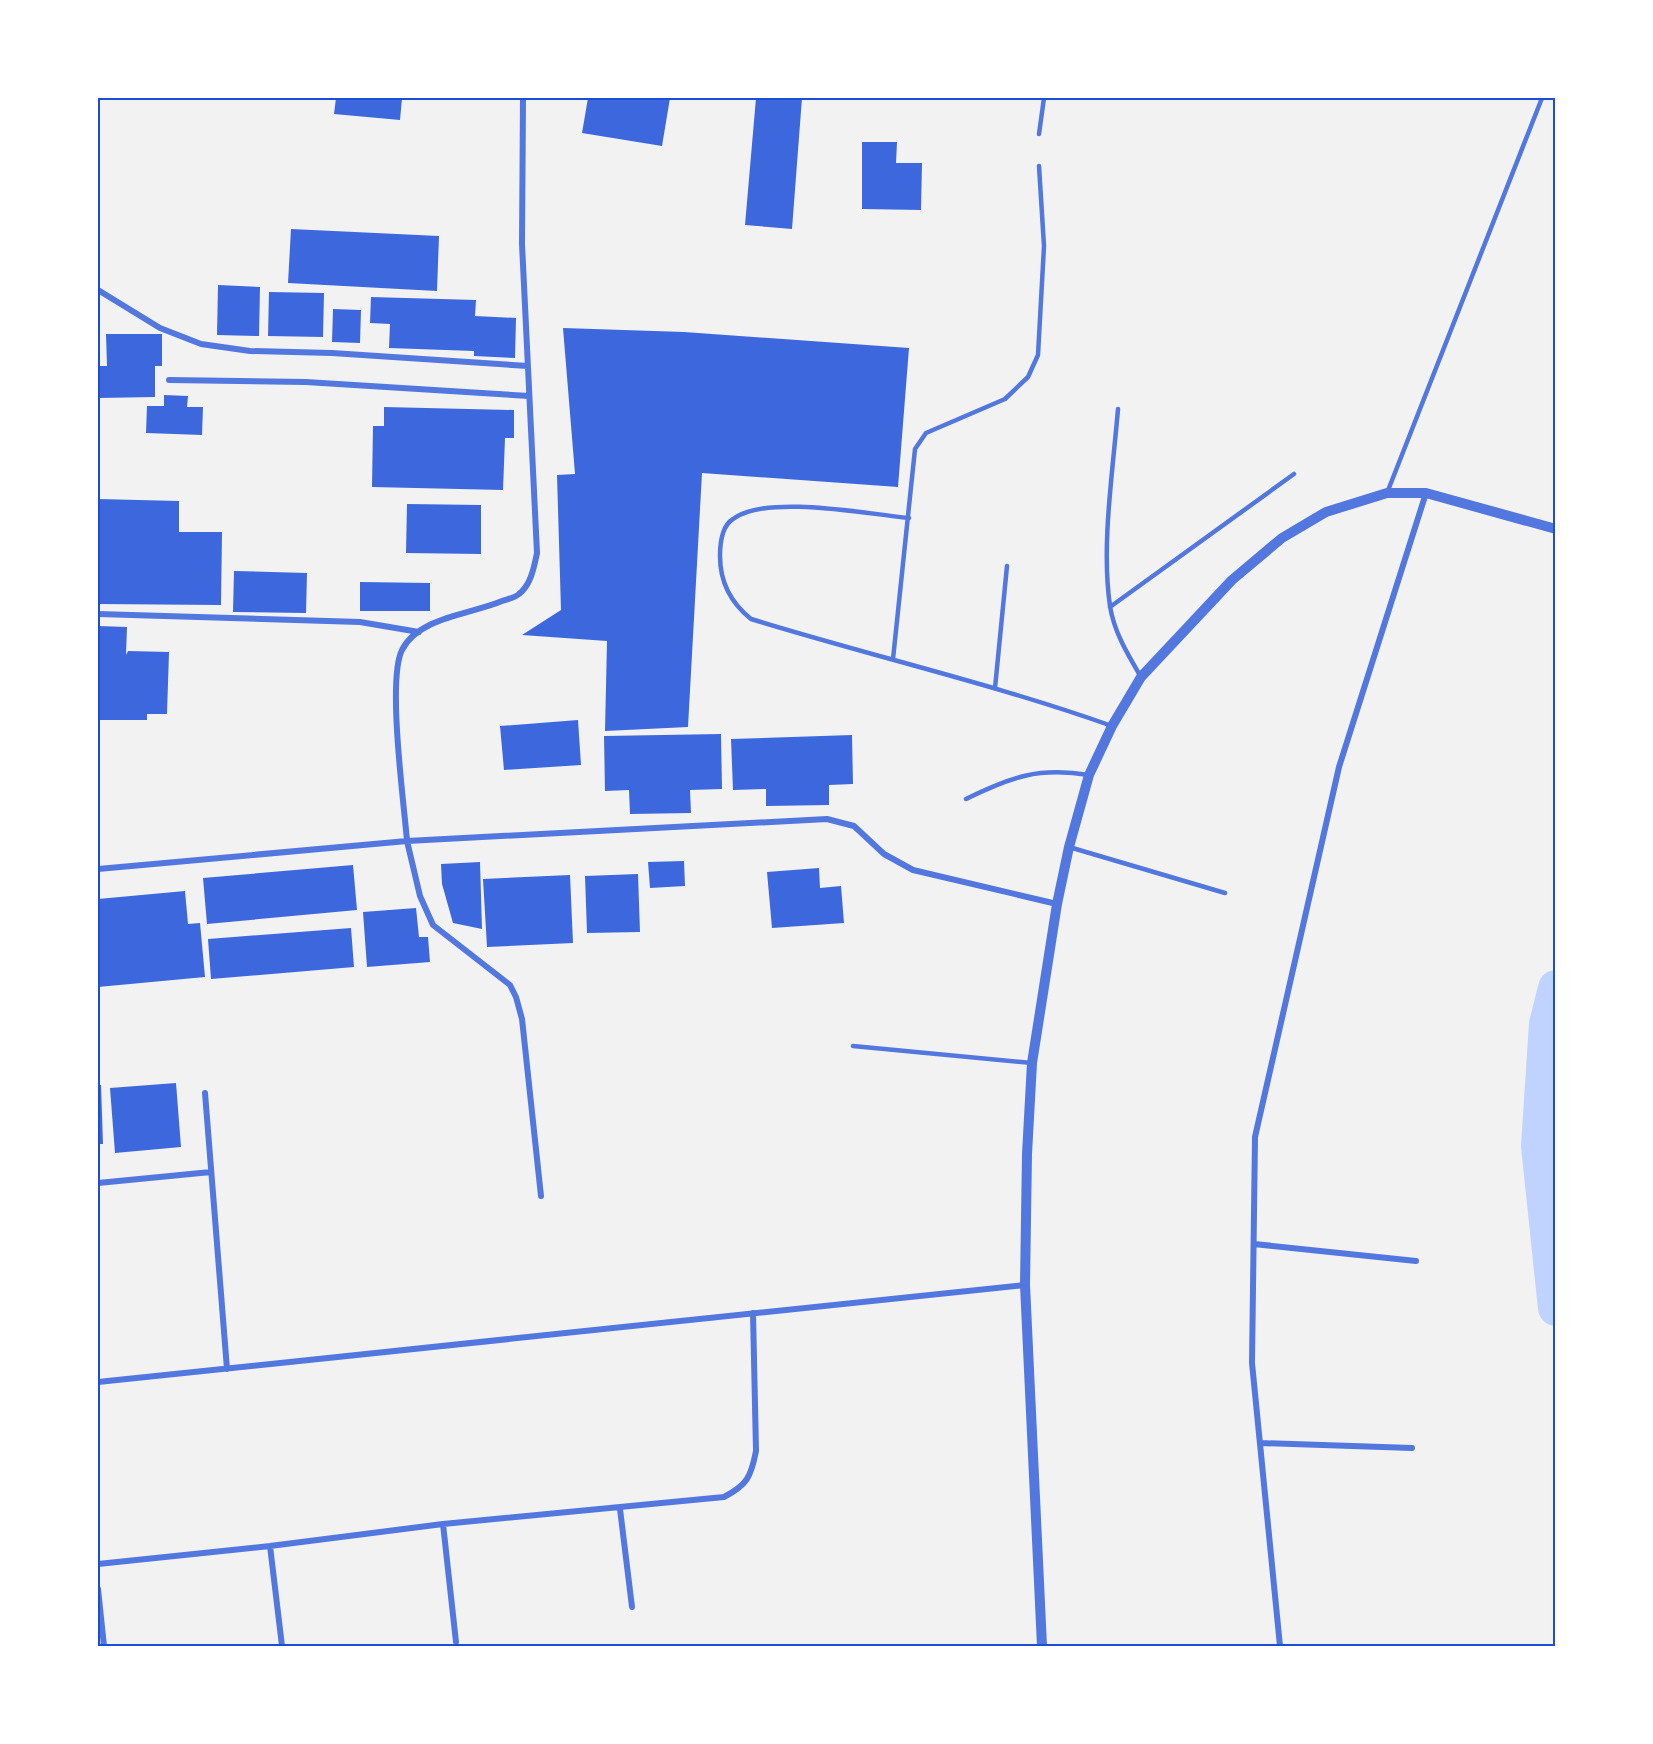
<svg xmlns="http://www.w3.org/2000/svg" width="1653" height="1744" font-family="'Alegreya Sans',sans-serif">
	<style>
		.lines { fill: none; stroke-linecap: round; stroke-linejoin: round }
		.canal { stroke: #bfd3fe; stroke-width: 36 }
		.building { fill: #3d67dc }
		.service { stroke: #5277de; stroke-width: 4.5 }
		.minor { stroke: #5277de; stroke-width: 6 }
		.tertiary { stroke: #5277de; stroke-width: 10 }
		.neatline { fill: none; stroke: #1d4ed8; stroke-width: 2 }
	</style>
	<rect width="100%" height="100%" fill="#f2f2f2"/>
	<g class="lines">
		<path class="canal" d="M1556 988 1547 1024 1539 1146 1556 1308"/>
	</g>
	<path class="building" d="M336 98H402L400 120 334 114Z
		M588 98H670L662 146 582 133Z
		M756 98H802L792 229 745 225Z
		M862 142H897L896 163H922L921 210 862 209Z
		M291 229 439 236 437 291 288 283Z
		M218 285 260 287 259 336 217 335Z
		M269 292 324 293 323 337 268 336Z
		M371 297 476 300 475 316 516 318 515 358 474 356V351L389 348 390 324 370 323Z
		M333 309 361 310 360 343 332 342Z
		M563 328 684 332 909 348 898 487 702 473 688 727 605 731 607 641 522 635 561 610 557 475 575 474Z
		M106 334H162V366H155V397L98 398V366H107Z
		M164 395 188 396 187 407H203L202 435 146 433 147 406H164Z
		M384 407 514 410V438H505L503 490 372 487 373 426H384Z
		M98 499 179 501V532H222L221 605 98 604Z
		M407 504 481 505V554L406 553Z
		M234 571 307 573 306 613 233 612Z
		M360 582 430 583V611H360Z
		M98 626 127 627 126 655 128 651 169 652 167 714H147V720H98Z
		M578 720 581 765 504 770 500 726Z
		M721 734 722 789 690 790 691 813 630 814 629 790 605 791 604 736Z
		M852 735 853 784 829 785V805L766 806V789L733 790 731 739Z
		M684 861 685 886 650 888 648 862Z
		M480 862 482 929 453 923 442 884 441 864Z
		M353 865 357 910 207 924 203 878Z
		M819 868 820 888 841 886 844 923 772 928 767 872Z
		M638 874 640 932 587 933 585 876Z
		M570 875 573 943 487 947 483 879Z
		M185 891 188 924 200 923 205 977 98 987V899Z
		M416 908 419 937H428L430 962 367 967 363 912Z
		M351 928 354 967 211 979 208 939Z
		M176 1083 181 1147 115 1153 110 1088Z
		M98 1085H101L103 1144H98Z"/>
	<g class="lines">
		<path class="service" d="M1039 134 1044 98
			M1118 409C1113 470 1101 546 1110 606 1114 632 1128 655 1141 677
			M1387 493 1542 98
			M909 518C868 514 766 494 733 519 722 526 720 544 720 556 720 583 731 603 751 619 871 656 994 684 1112 726
			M1110 607 1294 474
			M893 659 915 449 926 433 1005 399 1028 377 1038 355 1044 246 1039 166
			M995 688 1007 566
			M966 799C1011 777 1038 767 1089 775
			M1069 847 1225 893
			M853 1046 1032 1063"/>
		<path class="minor" d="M523 98 522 244 537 553C534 567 531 585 519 594 515 598 507 599 502 601 472 614 418 617 402 650 387 680 404 803 407 841L827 819 854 826 884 854 913 870 1057 904
			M98 290 160 328 201 344 250 351 332 353 528 366
			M169 380 306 382 529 396
			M98 614 360 622 419 632
			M98 869 407 841 420 896 433 925 510 985 516 997 522 1019 541 1196
			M205 1093 227 1369
			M98 1183 211 1172
			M1254 1244 1416 1261
			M98 1382 1025 1285
			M1260 1443 1412 1448
			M620 1509 632 1607
			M443 1524 456 1642
			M270 1546 282 1646
			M98 1564 270 1546 443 1524 724 1497C747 1485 751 1477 756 1451L753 1313
			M98 1589 104 1646
			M1280 1646 1252 1363 1255 1137 1339 767 1426 493"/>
		<path class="tertiary" d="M1042 1646 1025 1285 1027 1154 1032 1063 1057 904 1069 847 1089 775 1112 726 1141 677 1232 580 1282 538 1326 512 1387 493H1426L1556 529"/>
	</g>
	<rect width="1653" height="1744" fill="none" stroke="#ffffff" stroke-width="198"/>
	<rect x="99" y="99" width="1455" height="1546" class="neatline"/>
</svg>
